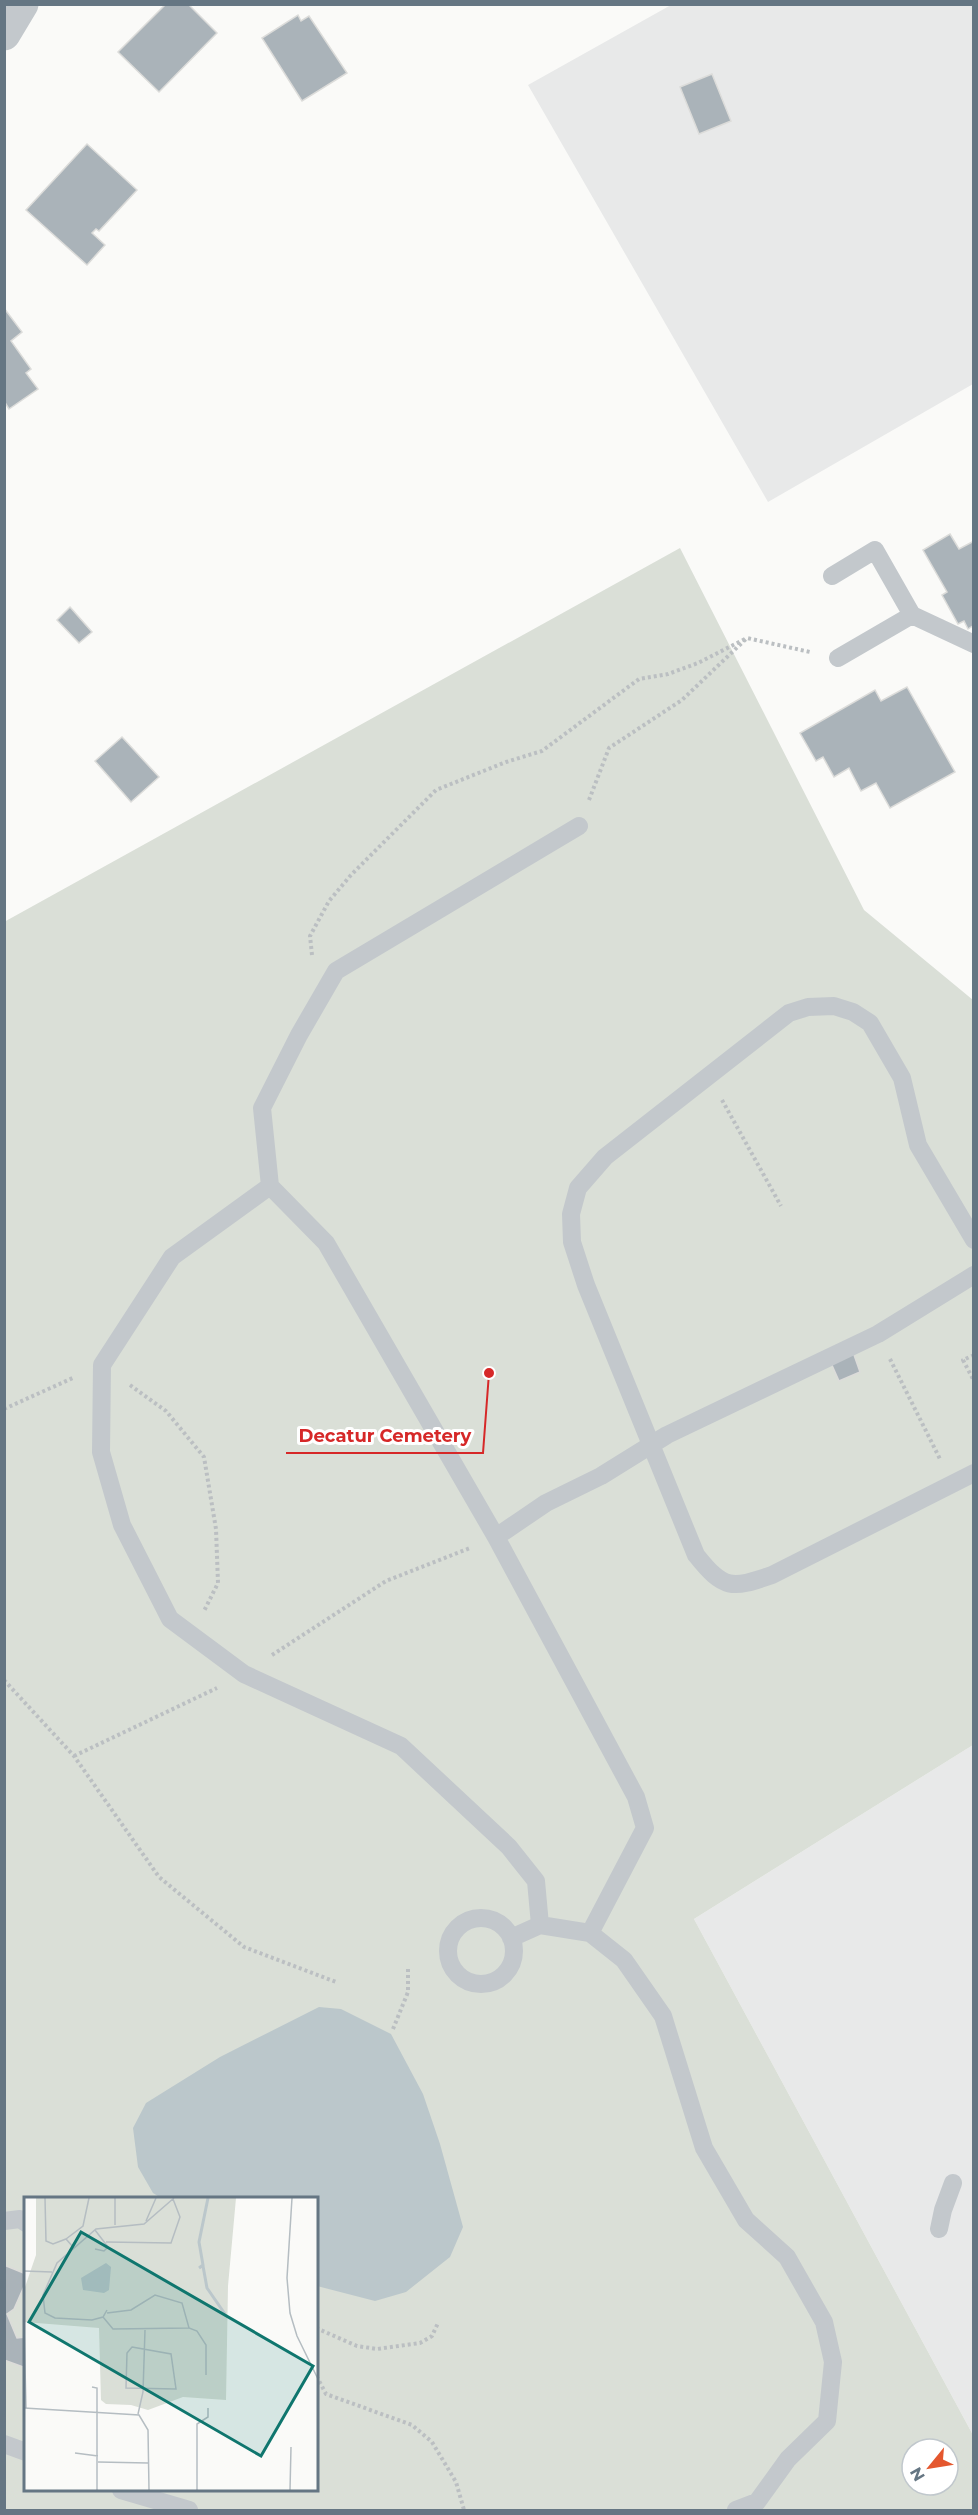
<svg xmlns="http://www.w3.org/2000/svg" width="978" height="2515" font-family="Montserrat,sans-serif">
	<style>
		.built { fill: #e8e9e9 }
		.green { fill: #dadfd7; fill-rule: evenodd }
		.water { fill: #bbc7cb }
		.building { fill: #aab3b9; stroke: #dcdcda; stroke-width: 1.5 }
		.lines { fill: none; stroke-linecap: round; stroke-linejoin: round }
		.path { stroke: #bbbfc2; stroke-width: 4; stroke-dasharray: 3 3; stroke-linecap: butt }
		.lane { stroke: #c3c8cc; stroke-width: 18 }
		.street { stroke: #c3c8cc; stroke-width: 33 }
		.inset-river { fill: none; stroke: #bbc7cb; stroke-width: 3 }
		.inset-road { fill: none; stroke: #b5bdc2; stroke-width: 1.5 }
		.view { fill: #0f766e; fill-opacity: 0.15; stroke: #0f766e; stroke-width: 3 }
		.inset-edge { fill: none; stroke: #657683; stroke-width: 3 }
		.leader { fill: none; stroke: #d62828; stroke-width: 2 }
		.callout-dot { fill: #d62828; stroke: #fff; stroke-width: 2 }
		.callout-label { font-size: 18px; text-anchor: middle; font-weight: bold; fill: #d62828; stroke: #fff; stroke-width: 6; stroke-linejoin: round; paint-order: stroke }
	</style>
	<rect width="100%" height="100%" fill="#fafaf8"/>
	<path class="built" d="M671 5H973V384L768 502 528 85Z
		M973 1745V2435L694 1919Z"/>
	<path class="green" d="M680 548 864 910 973 1000V1745L694 1919 973 2435V2510H5L4 922ZM26 2198H316V2490H26ZM912 2449H948V2485H912Z"/>
	<path class="water" d="M319 2007 341 2009 391 2034 423 2094 440 2144 463 2227 450 2257 406 2292 375 2301 317 2286 316 2198H161L153 2193 138 2167 133 2128 146 2103 220 2057Z"/>
	<path class="building" d="M166 4H188L217 33 159 92 118 52Z
		M298 15 301 21 309 16 347 73 302 101 262 38Z
		M712 74 731 121 699 134 680 87Z
		M87 144 137 190 99 231 96 229 92 233 105 245 87 265 26 210Z
		M4 308 22 332 11 341 31 369 26 373 38 389 9 409 4 401Z
		M950 534 959 549 974 541V625L968 629 964 621 958 624 942 595 947 592 923 550Z
		M70 607 92 632 79 643 57 620Z
		M907 687 955 772 890 808 876 783 861 791 849 768 834 777 823 757 816 761 800 733 875 690 881 701Z
		M122 737 159 777 131 802 95 761Z
		M853 1352 860 1372 839 1381 831 1363Z
		M4 2265 26 2274V2282L14 2309 7 2314 17 2338 26 2337V2368L4 2360Z"/>
	<g class="lines">
		<path class="path" d="M589 800 609 748 682 700 747 638 810 652
			M312 955 310 936 329 901 351 875 436 790 506 762 542 751 639 679 668 674 698 663 747 638
			M722 1100 781 1206
			M974 1355 963 1360 974 1381
			M890 1359 940 1459
			M130 1385 166 1411 204 1457 216 1529 218 1583 204 1611
			M4 1409 75 1377
			M272 1655 386 1581 470 1548
			M4 1680 74 1756 159 1877 244 1947 336 1982
			M74 1756 217 1688
			M393 2029 408 1992V1966
			M316 2328 357 2346 377 2349 420 2343 432 2336 438 2323
			M316 2370 317 2377 326 2394 412 2425 432 2442 456 2482 464 2510"/>
		<path class="lane" d="M832 576 875 550 912 615
			M838 658 912 615 974 644
			M270 1186 326 1243 496 1537 636 1797 645 1828 590 1933
			M974 1240 918 1145 902 1078 870 1023 853 1012 834 1006 808 1007 789 1013 605 1157 578 1188 571 1214 572 1242 586 1285 696 1555C724 1590 731 1589 772 1575L974 1473
			M496 1537 546 1503 601 1476 667 1435 878 1334 974 1275
			M448 1951a33 33 0 1 1 66 0a33 33 0 1 1-66 0Z
			M540 1925 536 1881 509 1847 401 1746 244 1674 170 1619 122 1525 101 1452 102 1365 172 1257 270 1186 262 1108 299 1035 336 971 579 826
			M511 1938 540 1925 590 1933 624 1960 663 2016 704 2148 746 2220 787 2257 824 2322 833 2362 827 2421 788 2459 757 2502 736 2510
			M4 2221 20 2219 26 2223
			M939 2229 943 2210 953 2183
			M4 2444 26 2452
			M121 2490 189 2510"/>
		<path class="street" d="M4 34 22 4"/>
	</g>
	<g transform="translate(24 2197)">
		<rect width="294" height="294" fill="#fafaf8"/>
		<path d="M12 1H212L204 89 202 203 159 200 124 213 107 208 82 207 77 203 75 131 0 125V93L12 58Z" fill="#dadfd7"/>
		<path d="M82 66 87 70 85 93 80 96 59 93 57 81Z" fill="#bbc7cb"/>
		<path class="inset-river" d="M179 69 183 91 201 117M175 71 179 68 175 45 184 1"/>
		<path class="inset-road" d="M21 1 22 44 29 47 42 42 49 50M91 1V28M268 1 263 81 266 116 273 139 294 182M122 24 132 1M42 42 59 29 65 1M82 45 147 46 156 20 149 2M71 52 80 54 84 50 71 33M0 74 28 75M83 113 79 120 68 123 31 121 21 116 19 98 33 66 72 32 120 27 150 1M83 116 107 113 131 98 158 106 165 131 173 134 182 148V178M79 120 89 132 165 131M0 128 2 211M108 150 147 157 152 192 102 191 103 156ZM68 190 73 191V293M0 211 115 218 124 233 125 293M114 217 119 195 121 133M51 256 74 259M74 265 124 266M173 293V227L184 220V211M266 293 267 250"/>
		<path class="view" d="M57 35 289 169 237 259 5 125Z"/>
		<rect width="294" height="294" class="inset-edge"/>
	</g>
	<path class="leader" d="M489 1373L483 1453H286"/>
	<circle class="callout-dot" cx="489" cy="1373" r="6"/>
	<g class="callout-label">
		<text x="385" y="1442">Decatur Cemetery</text>
	</g>
	<rect width="978" height="2515" fill="none" stroke="#657683" stroke-width="12"/>
	<g transform="translate(930 2467) rotate(240)"><circle r="28" fill="#ffffff" stroke="#c1c8cd" stroke-width="1.5"/>
	<path d="M0-4.5L10 22L0 15L-10 22Z" fill="#e4572e"/>
	<text y="-9" font-size="16" font-weight="bold" text-anchor="middle" fill="#657683">N</text>
	</g>
</svg>
